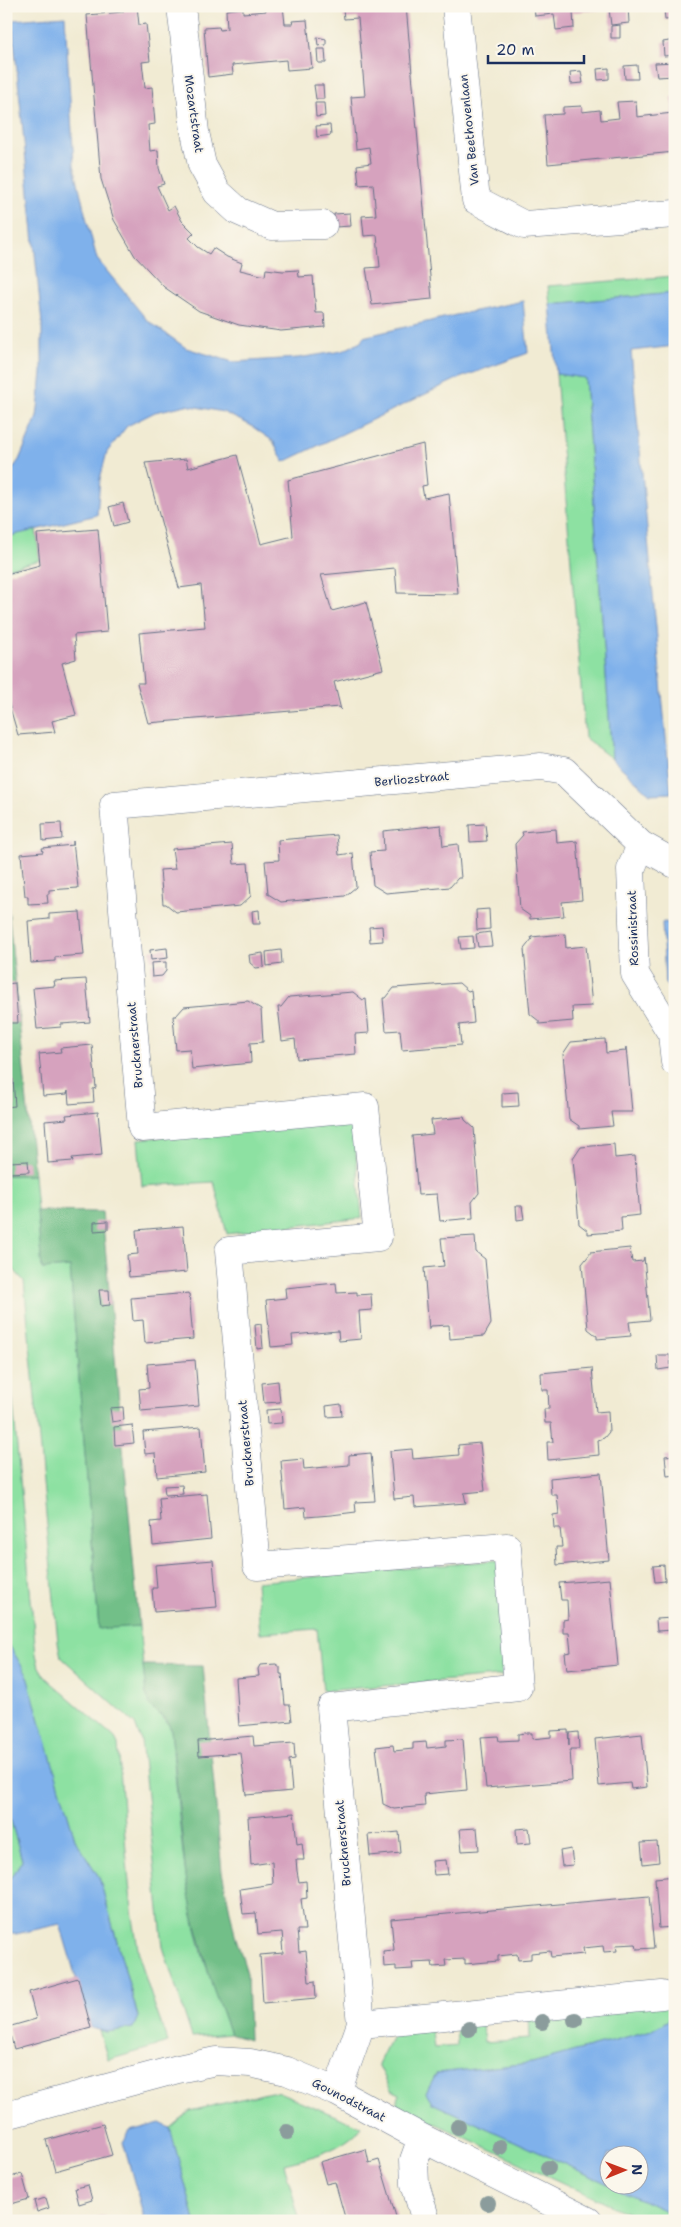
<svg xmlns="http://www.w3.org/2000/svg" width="681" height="2227" font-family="'Shantell Sans',sans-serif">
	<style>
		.green { fill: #8de1a2; stroke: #548880 }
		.forest { fill: #72bf88; stroke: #467773 }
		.water { fill: #7fb1eb; stroke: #4d70a4 }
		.building { fill: #d6a2be }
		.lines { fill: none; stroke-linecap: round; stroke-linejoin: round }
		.minor-casing { stroke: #667187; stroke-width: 29 }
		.minor { stroke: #fff; stroke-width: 28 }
		.tree { fill: #8b9c9c }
		.labels { text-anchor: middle; stroke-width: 4; stroke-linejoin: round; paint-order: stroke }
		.street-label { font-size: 12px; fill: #1b2f5e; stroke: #fbf7ec }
	</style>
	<rect width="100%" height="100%" fill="#fbf7ec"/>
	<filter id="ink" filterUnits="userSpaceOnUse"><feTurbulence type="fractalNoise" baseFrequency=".02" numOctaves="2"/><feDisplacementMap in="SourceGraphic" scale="10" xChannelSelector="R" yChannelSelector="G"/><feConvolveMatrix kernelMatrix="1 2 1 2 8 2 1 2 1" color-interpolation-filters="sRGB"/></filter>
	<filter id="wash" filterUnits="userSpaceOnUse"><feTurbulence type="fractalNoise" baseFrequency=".0096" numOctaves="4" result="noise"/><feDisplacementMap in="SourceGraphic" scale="20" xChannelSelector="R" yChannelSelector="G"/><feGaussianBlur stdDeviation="1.12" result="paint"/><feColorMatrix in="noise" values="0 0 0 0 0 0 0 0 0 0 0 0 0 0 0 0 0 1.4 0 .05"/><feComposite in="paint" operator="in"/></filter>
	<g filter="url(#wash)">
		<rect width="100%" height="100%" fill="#f1ebd3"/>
		<path class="green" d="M675 276V293L550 304 548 286Z
			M556 374 585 378 612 759 585 738Z
			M36 529 40 560 6 569V537Z
			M353 1122 362 1218 227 1234 214 1182 142 1186 138 1139Z
			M6 1175H34L42 1269 70 1267 99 1628 139 1626 146 1694C151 1710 164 1715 171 1729 177 1789 180 1851 192 1910 200 1953 215 1993 230 2034L192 2037 163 1947 141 1740 135 1724 61 1657 58 1642 24 1281 6 1261Z
			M6 1326 36 1654 39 1667 46 1678 114 1737 118 1745C124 1811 126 1883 138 1949 145 1981 157 2012 168 2043L108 2060 99 2030 107 2032 133 2028 138 2016 99 1877 75 1839 26 1674 6 1640Z
			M499 1560 509 1675 323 1691 317 1629 260 1633 256 1582Z
			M6 1803 22 1860 12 1877 6 1878Z
			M675 1987V2016L652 2030 532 2063 437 2073 426 2093 432 2103 675 2215V2221H644L396 2105 400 2094 391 2090 378 2064 396 2028 431 2023 434 2048 457 2046 456 2022 481 2018 484 2042 530 2039 529 2015 667 2002Z
			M271 2092 281 2093 362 2127C342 2150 313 2157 284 2164L300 2221H195L170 2128 190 2111Z"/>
		<path class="forest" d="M6 886 34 1175H6Z
			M37 1211 102 1212 139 1626 99 1629 70 1267 42 1269Z
			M143 1665 203 1666 222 1872 235 1935 247 1973 249 2040 230 2034 212 1985 192 1911 186 1877 171 1729 165 1718 157 1713 149 1705 146 1694Z"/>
		<path class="water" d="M65 16 74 165 85 213 97 259 147 320 186 348 233 362 298 358 342 351 361 342 363 337 456 315 523 301 528 353 457 379 284 462 273 441 250 425 223 412 186 405 155 412 127 426 107 452 100 479 97 515 6 537V478L19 460 37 417 42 373V324L12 20Z
			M675 293V346L631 351 671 793 650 794 612 759 585 378 556 374 550 304Z
			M662 922 675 923V994L665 984Z
			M6 1640 26 1673 75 1839 99 1877 138 2017 133 2028 107 2032 91 2028 60 1924 16 1934H6V1878L12 1877 22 1860 6 1803Z
			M675 2016V2215L609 2185 638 2184V2154H608V2184L432 2103 426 2093 437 2073 532 2063 652 2030Z
			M160 2123 170 2128 195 2221H145L123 2142 130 2131Z"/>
		<g id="blocks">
			<path class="building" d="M123 6H137L139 25 146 24 150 61 142 62 145 88 152 87 155 124 148 125 150 151 158 150 159 168 164 184 157 186 168 210 174 206 182 221 194 233 189 238 198 247 209 254 213 248 227 257 242 263 240 270 265 276 266 269 283 271 298 270 299 277 313 276 316 313H324L325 327 281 331 239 325 199 311 164 287 135 256 114 220 101 179 87 15 123 12Z
				M265 6H283L285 24H293L292 21 307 20 312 68 287 70 286 60 232 65 233 74 208 77 204 28 219 27 220 30 227 29 226 10 243 8V13L255 12 266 11Z
				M357 6H406L432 299 372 305 366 268 380 267 377 235 364 236 362 216 376 215 373 184 359 185 357 165 371 163 369 147 356 149 351 97 365 96 358 18 344 19 343 9 357 8Z
				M534 6H628L629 23 611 25 609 9 573 12 574 28 556 30 554 14 535 16Z
				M664 6H675V19L665 20Z
				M620 25V38H611V26Z
				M317 37 326 39V45L318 46Z
				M675 40V55L664 56 663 42Z
				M317 49H325L326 63H318Z
				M675 62V76L657 77 655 63Z
				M637 65 638 79H625L624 66Z
				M609 68V79L598 80 597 69Z
				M581 71 583 83 571 84 570 72Z
				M314 85H323L324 99H316Z
				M672 97H675V152L548 164 544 115 563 114V107L582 106V112L600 110 601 120 619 118 617 102 636 101 637 117 673 113Z
				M315 103H324L325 116 316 117Z
				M330 125 331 135 317 137 316 126Z
				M350 213 351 226 335 227 334 214Z
				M423 444 427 485 422 486 424 498 449 493 458 594 397 593 395 568 321 575 332 611 366 602 383 669 334 682 341 710 339 707 148 723 137 683H144L139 633 205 627 201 585 179 588 145 463 186 459 188 468 237 455 261 544 293 536 288 480Z
				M123 503 128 522 114 526 109 507Z
				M98 529 107 632 74 635 76 659 62 663 76 715 52 721 55 732 18 735 6 694V574L40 565 37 534Z
				M61 823 62 839 43 841 42 824Z
				M485 824 487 841 470 842 469 825Z
				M441 825 443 846 458 844 461 878H458L450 887 386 893 373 885 370 852 384 851 383 831Z
				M556 829 557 843 577 841 582 900 562 902 564 916 530 919V916L520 909 515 844 523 835 522 832Z
				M337 835 339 855 353 853 356 887 345 896 281 902 268 894 265 861 279 860 278 840Z
				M73 841 78 888 49 890V894H47L48 903 28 904V896H25L21 854 43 852 42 848 73 845Z
				M232 844 234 864 248 863 251 896 240 906 176 912 166 904H163L160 870 175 869 172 849Z
				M489 909 490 929 477 930 476 910Z
				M259 910 260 924H253L252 911Z
				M80 912 84 955 55 957V961L31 963 28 921 49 919V914Z
				M382 926 383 941 370 942 369 927Z
				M490 932 492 946 478 947 476 934Z
				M565 934 566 948 586 946 592 1006 572 1007 573 1021 539 1024V1021L530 1014 524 949 532 939 531 937Z
				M473 936 474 948 461 949 459 937Z
				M167 948 168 958 151 960 150 950Z
				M281 950 282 964 267 966 266 952Z
				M263 953 264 967 256 968 250 963 249 955Z
				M166 962V971L162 976 152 977 151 963Z
				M86 979 90 1022 61 1024V1027L37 1029 33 988 55 986 54 981Z
				M15 983 18 1023H6V984Z
				M459 983 468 991 471 990 474 1023 459 1025 461 1045 402 1050 400 1030 386 1031 383 998H386L394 988Z
				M353 992 363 1000 366 999 369 1033 355 1034 356 1054 297 1059 295 1039 282 1041 278 1007H281L289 997Z
				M248 1001 261 1009 263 1042 250 1043 251 1063 192 1069 190 1049 176 1050 173 1016H176L184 1007Z
				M605 1039 606 1053 625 1051 626 1047 632 1112H611L613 1126 579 1129V1126L569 1119 563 1054 571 1042Z
				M92 1045 96 1088 93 1089 94 1102 69 1104 68 1091 67 1094 43 1096 39 1054 61 1052 60 1048Z
				M6 1079H13L15 1106 6 1107Z
				M518 1092 519 1106 502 1107V1093Z
				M98 1112 102 1155 72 1158 73 1161 48 1163 45 1121 67 1119 66 1115Z
				M464 1117 465 1120 474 1128 479 1193 472 1202 473 1218 440 1221 437 1194 418 1195 412 1136 433 1134 431 1120Z
				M614 1144 615 1158 635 1156 640 1215 621 1217 622 1231 588 1234V1231L579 1224 573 1159 581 1147Z
				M28 1161 29 1172 10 1173V1162Z
				M516 1206H522L524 1219 517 1220Z
				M108 1221V1230L94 1231V1222Z
				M183 1226 187 1272 129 1277 127 1255 138 1254 136 1230Z
				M475 1236 476 1252 485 1259 491 1324 484 1336 450 1339 449 1325 431 1326 429 1330 424 1268 444 1266 441 1238Z
				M630 1248 632 1262 643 1261 644 1257 650 1320 629 1322 631 1336 597 1339V1336L588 1329 582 1264 590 1254V1252Z
				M336 1283 337 1293 357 1292V1295L371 1294 372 1310 359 1311 361 1339 339 1341 338 1331 292 1335 293 1345 271 1347 266 1300 286 1298 285 1288Z
				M99 1290H109L110 1305 101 1306Z
				M189 1293 193 1339 145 1343 143 1320 133 1321 131 1298Z
				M261 1324 263 1348 257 1349 255 1325Z
				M657 1355H670L671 1368 658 1370Z
				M195 1360 199 1406 141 1411 139 1389 149 1388 147 1364Z
				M592 1368 596 1412 608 1411 609 1432 604 1438 598 1440 599 1455 548 1460 547 1442H553L551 1423H545L544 1409H549L548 1390H542L541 1373Z
				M278 1381 280 1402 264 1403 262 1383Z
				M341 1404 342 1416 327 1417 326 1406Z
				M123 1407 124 1420 112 1422 110 1408Z
				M281 1409 282 1423 267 1424 266 1410Z
				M132 1425 134 1443 115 1445 114 1427Z
				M201 1427 205 1472 157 1477 155 1453 145 1454 143 1432Z
				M480 1443 485 1491 464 1493 466 1503 415 1507 414 1497 394 1499 390 1451 412 1449 413 1459 459 1455 458 1445Z
				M371 1453 375 1501 355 1502 356 1512 331 1515 306 1517 305 1507 285 1509 281 1461 303 1459 304 1469 349 1465V1455Z
				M675 1455V1475L667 1476 665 1456Z
				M601 1473 609 1560 557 1565 556 1547H562L560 1528H554L553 1515 559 1514 557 1495H551L550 1478Z
				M182 1485 183 1494 165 1495 164 1486Z
				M207 1494 211 1539 153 1545 151 1522 161 1521 159 1498Z
				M213 1560 217 1607 154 1612 152 1588H157L155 1565Z
				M664 1565 665 1581 655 1582 653 1566Z
				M610 1579 618 1665 567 1670 565 1653 571 1652 569 1633H563V1620L568 1619 567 1600H561L559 1583Z
				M673 1618 674 1630 657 1631 656 1619Z
				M276 1664 280 1667V1674H282L285 1705H290L292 1721 239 1726 236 1678 259 1676 258 1669 260 1665Z
				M568 1730 569 1746V1733L578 1732 579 1749H570L572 1781 486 1788 481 1737 498 1736 499 1741 518 1740V1734L525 1733H532V1739L551 1737V1731Z
				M642 1734 647 1787 631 1789 630 1783 599 1786 595 1739Z
				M253 1736 254 1746 294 1743 295 1759 289 1760 292 1791 246 1795 241 1753 199 1756 198 1741Z
				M463 1739 467 1790 424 1794 425 1806 394 1809 383 1804 376 1747 393 1745 394 1751 413 1749V1743L426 1742 427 1748 446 1746V1740Z
				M294 1813 297 1844 302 1843 304 1860H296L297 1871 299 1882 306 1881 307 1898 301 1899 305 1930H297L299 1952 306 1951 309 1982 315 1981 316 1998 263 2003 260 1955 283 1953 282 1942H283L282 1932 258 1934 256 1913 243 1914 240 1889 273 1884 272 1862 251 1865 248 1817Z
				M477 1828 479 1850 462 1851 460 1829Z
				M529 1828 531 1843 517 1844 516 1829Z
				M399 1832 401 1853 370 1856 368 1835Z
				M657 1842 659 1862 643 1864 641 1843Z
				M571 1849 573 1865 562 1866 560 1851Z
				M446 1860 448 1874 434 1875 432 1861Z
				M675 1876V1927L659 1928 655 1878Z
				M649 1896 654 1948 637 1949 636 1944 616 1945 617 1951 604 1952 603 1946 583 1948 584 1954 551 1957 550 1951 531 1953V1959L518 1960 517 1954 498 1956V1961L465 1964V1959L445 1960 446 1966 433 1967 432 1962 412 1963 413 1969 396 1970V1966L384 1967 383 1951 394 1950 391 1919Z
				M78 1978 91 2028 14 2049 8 2027 36 2019 29 1992Z
				M103 2124 112 2155 55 2171 46 2140Z
				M366 2149 369 2163 379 2160 397 2220 346 2221 335 2182 326 2184 320 2162Z
				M22 2174 29 2199 11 2204 6 2188V2178Z
				M88 2185 92 2200 79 2204 75 2188Z
				M46 2198 49 2208 37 2212 34 2201Z
				M105 2216 106 2221H89V2220Z"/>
		</g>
	</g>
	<g filter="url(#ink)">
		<use href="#blocks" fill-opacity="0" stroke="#667187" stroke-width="1"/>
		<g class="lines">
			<defs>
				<path id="minor" d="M181 6 195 132 202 165 217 192 238 211 272 226 323 225
					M456 6 476 200 524 225 675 214
					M641 845 631 869 635 974 672 1034 675 1062
					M361 2024 662 1995
					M337 2092 361 2024 331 1708 518 1687 507 1547 257 1566 229 1251 378 1237 365 1107 142 1128 114 805 541 767 564 771 641 845 675 864
					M6 2115 178 2069 216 2061 250 2063 287 2071 337 2092 422 2138 588 2221
					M422 2138 414 2160 415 2184 426 2221"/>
			</defs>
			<use href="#minor" class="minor-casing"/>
			<use href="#minor" class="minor"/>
		</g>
		<g class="tree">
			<circle cx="575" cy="2020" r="8"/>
			<circle cx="542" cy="2022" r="8"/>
			<circle cx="469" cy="2029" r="8"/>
			<circle cx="458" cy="2127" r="8"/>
			<circle cx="287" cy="2132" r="8"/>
			<circle cx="500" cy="2147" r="8"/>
			<circle cx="548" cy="2168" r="8"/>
			<circle cx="488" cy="2203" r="8"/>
		</g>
	</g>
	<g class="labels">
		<g class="street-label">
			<text transform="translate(194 114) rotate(82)" y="4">Mozartstraat</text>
			<text transform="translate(469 130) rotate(-96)" y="4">Van Beethovenlaan</text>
			<text transform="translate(412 779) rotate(-5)" y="4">Berliozstraat</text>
			<text transform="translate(633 928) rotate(-92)" y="4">Rossinistraat</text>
			<text transform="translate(135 1045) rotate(-95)" y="4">Brucknerstraat</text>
			<text transform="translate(246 1443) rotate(-95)" y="4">Brucknerstraat</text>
			<text transform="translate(343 1843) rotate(-95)" y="4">Brucknerstraat</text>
			<text transform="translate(349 2100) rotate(27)" y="4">Gounodstraat</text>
		</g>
	</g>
	<rect width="681" height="2227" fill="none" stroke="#fbf7ec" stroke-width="25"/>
	<g transform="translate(624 2170) rotate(89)"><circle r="24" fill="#fbf7ec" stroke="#a1a7b3"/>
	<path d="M0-4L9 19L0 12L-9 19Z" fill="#c8321e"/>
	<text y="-8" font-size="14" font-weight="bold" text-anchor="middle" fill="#1b2f5e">N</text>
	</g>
	<path d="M488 55v8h96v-8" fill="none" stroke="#1b2f5e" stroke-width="2.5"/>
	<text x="496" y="55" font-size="15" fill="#1b2f5e" stroke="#fbf7ec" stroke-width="4" paint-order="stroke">20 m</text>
</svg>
